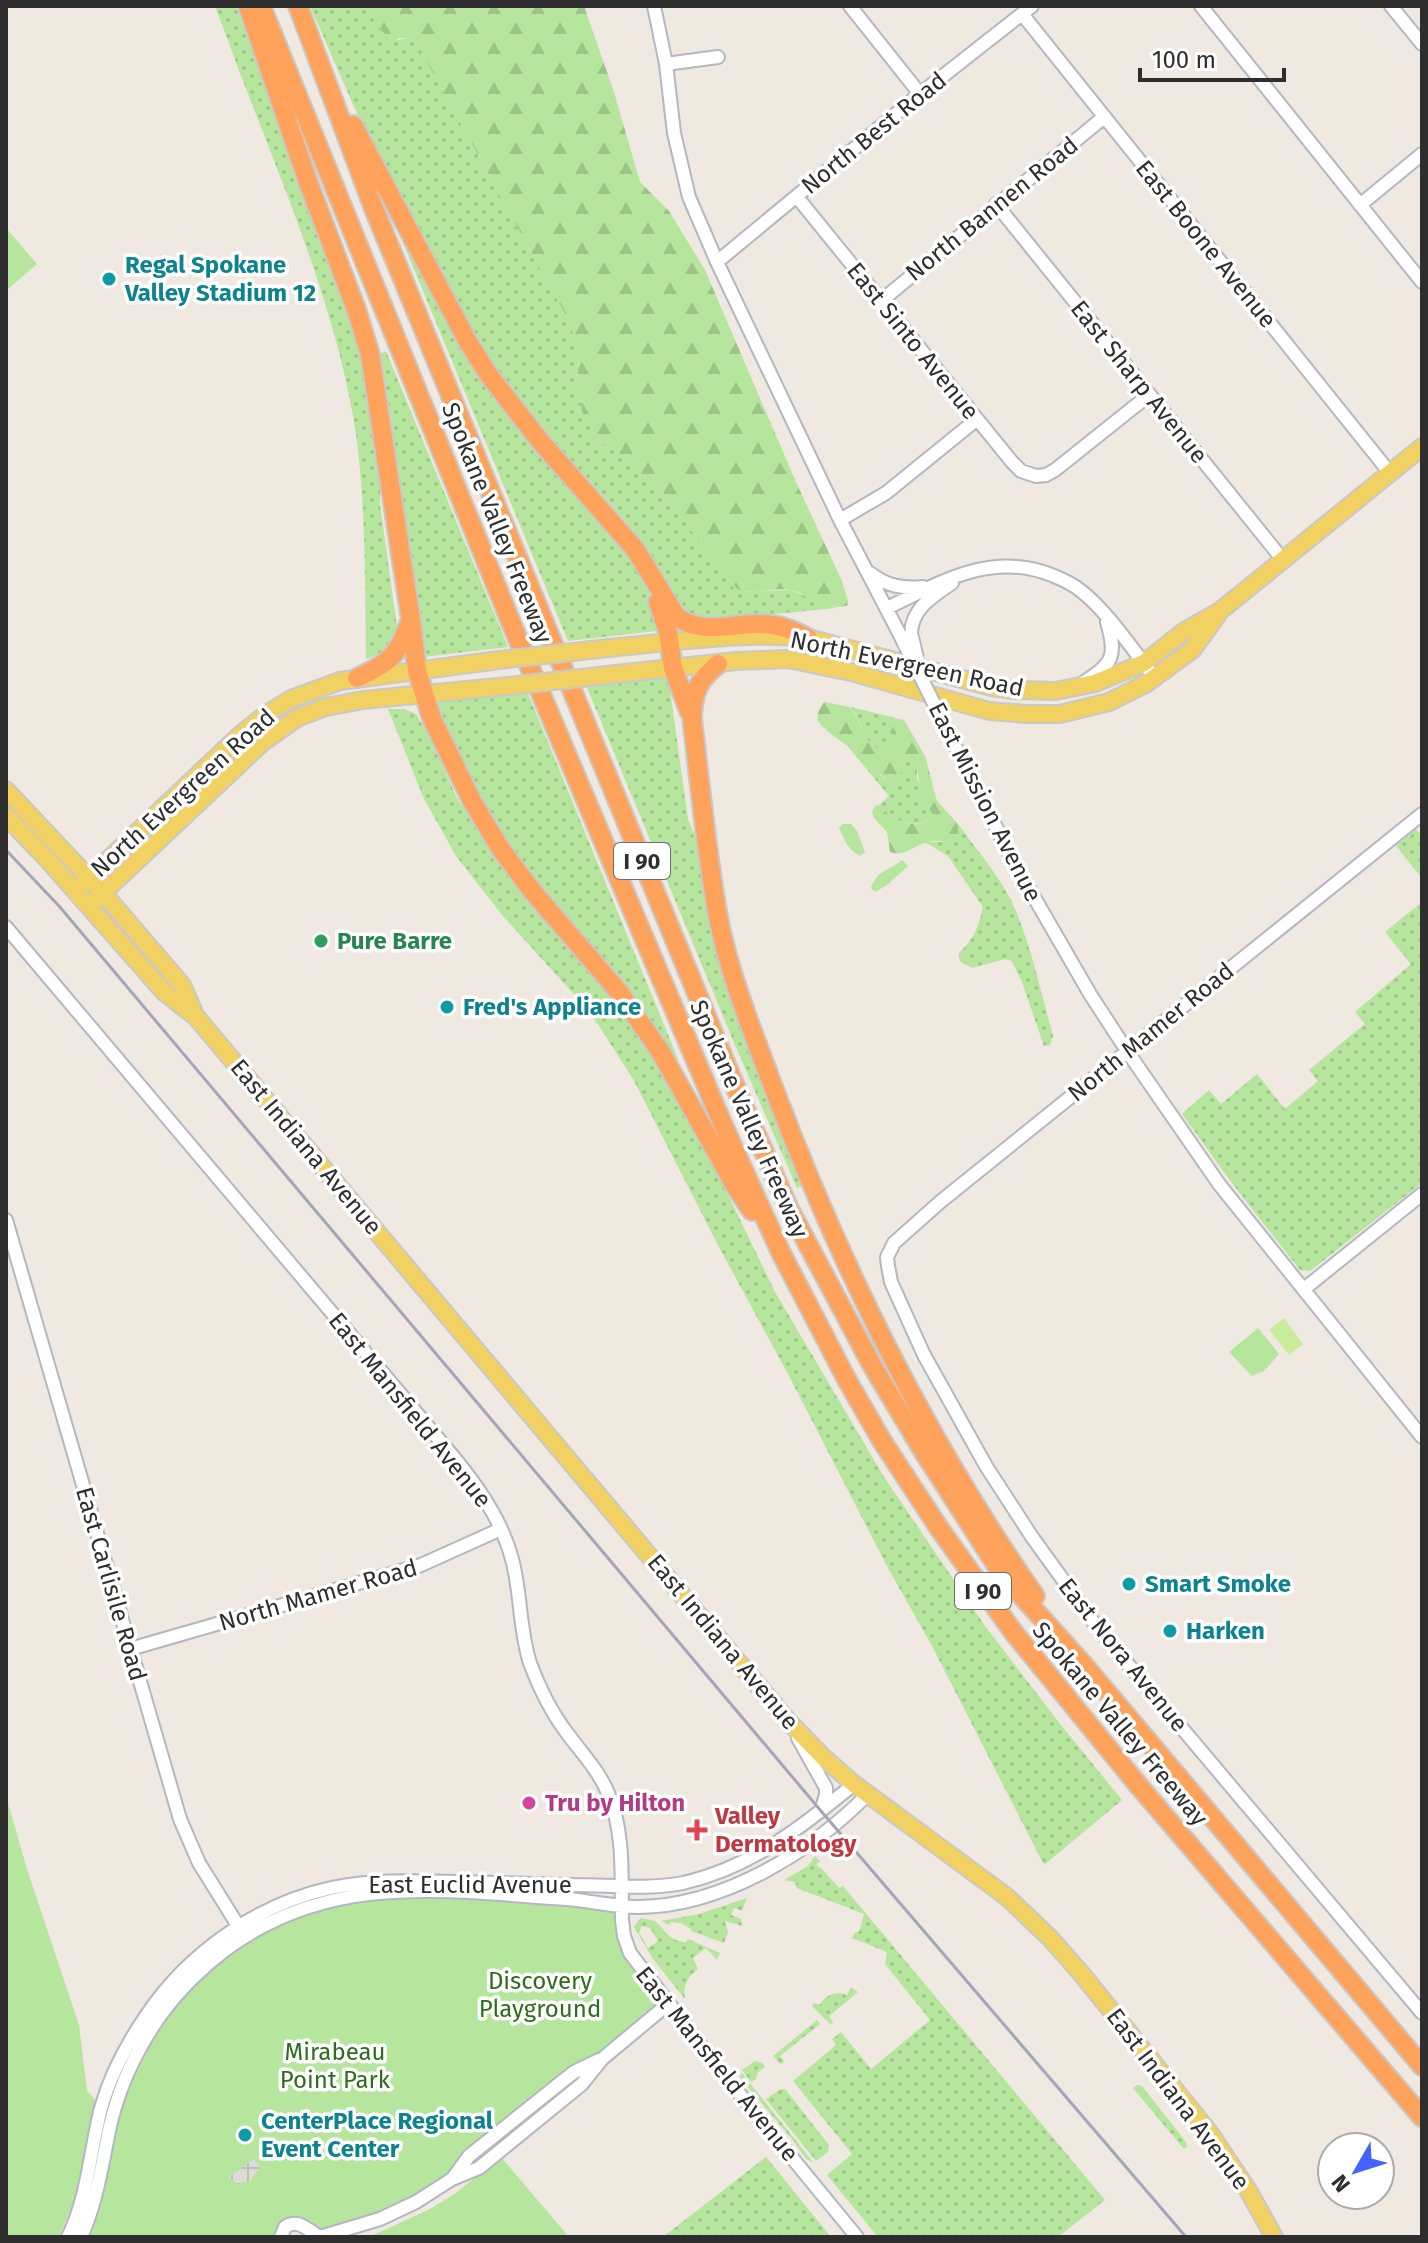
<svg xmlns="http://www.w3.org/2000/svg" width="1428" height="2243" font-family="'Fira Sans',sans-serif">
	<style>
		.grass { fill: url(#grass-dots); fill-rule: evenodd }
		.forest { fill: url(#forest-firs) }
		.park { fill: #b6e59e }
		.pitch { fill: #c9ec9a }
		.plaza { fill: url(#plaza-grid) }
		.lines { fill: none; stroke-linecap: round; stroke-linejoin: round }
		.minor-casing { stroke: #b4b7c1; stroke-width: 16 }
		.major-casing { stroke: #c9c9c9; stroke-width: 20 }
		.highway-casing { stroke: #c9c9c9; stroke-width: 22 }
		.minor { stroke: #fff; stroke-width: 12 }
		.major { stroke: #f2d163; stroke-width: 16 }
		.highway { stroke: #ffa35c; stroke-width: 18 }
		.rail { stroke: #a3a6b8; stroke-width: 3 }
		.minor-bridge-casing { stroke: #b4b7c1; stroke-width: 16; stroke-linecap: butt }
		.major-bridge-casing { stroke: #c9c9c9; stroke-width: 20; stroke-linecap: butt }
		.minor-bridge { stroke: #fff; stroke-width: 12 }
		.major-bridge { stroke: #f2d163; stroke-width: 16 }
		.culture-dot { fill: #0f9aa8; stroke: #fff; stroke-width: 3 }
		.leisure-dot { fill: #2e9e5b; stroke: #fff; stroke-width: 3 }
		.hotel-dot { fill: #d1479c; stroke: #fff; stroke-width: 3 }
		.health-dot { fill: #e0444e; stroke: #fff; stroke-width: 3 }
		.labels { text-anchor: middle; stroke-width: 7; stroke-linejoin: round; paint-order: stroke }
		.shield { fill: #fff; stroke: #6d6d6d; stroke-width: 2 }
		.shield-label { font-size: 22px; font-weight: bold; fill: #2e2e2e }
		.street-label { font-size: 24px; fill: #2e2e2e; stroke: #fff }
		.culture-label { font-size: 24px; font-weight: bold; fill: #0d838f; stroke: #fff; text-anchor: start }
		.leisure-label { font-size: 24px; font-weight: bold; fill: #27864d; stroke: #fff; text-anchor: start }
		.hotel-label { font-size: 24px; font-weight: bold; fill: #b23c85; stroke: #fff; text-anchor: start }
		.health-label { font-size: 24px; font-weight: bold; fill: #be3a42; stroke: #fff; text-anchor: start }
		.park-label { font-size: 24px; fill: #2c6e1b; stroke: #fff }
	</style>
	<defs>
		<pattern id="grass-dots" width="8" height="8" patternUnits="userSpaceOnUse" patternTransform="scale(2)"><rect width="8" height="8" fill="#b6e59e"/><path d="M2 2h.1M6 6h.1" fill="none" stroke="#9dc588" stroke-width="1.8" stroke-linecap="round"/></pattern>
		<pattern id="forest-firs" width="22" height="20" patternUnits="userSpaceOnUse" patternTransform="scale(2)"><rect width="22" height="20" fill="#b6e59e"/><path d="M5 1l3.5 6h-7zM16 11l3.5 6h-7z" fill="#9dc588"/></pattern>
		<pattern id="plaza-grid" width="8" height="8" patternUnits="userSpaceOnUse" patternTransform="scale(2)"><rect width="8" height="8" fill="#dfdcd8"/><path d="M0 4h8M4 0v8" fill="none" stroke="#c0bdba"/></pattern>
	</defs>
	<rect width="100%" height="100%" fill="#efe9e1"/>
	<path class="grass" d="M215 6H236L348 309 364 361 380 470V504L397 627C396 646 383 653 366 659 365 586 366 506 356 434 340 329 301 230 263 132 246 90 231 48 215 6Z
		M310 6H368L375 23 398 40 409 38 420 49 568 319 579 350 577 384 583 414 596 439 622 457 664 495 737 589 748 592 790 590 836 608 704 621 685 615 646 551 622 517 530 416 482 351 369 141Z
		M387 204 465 345 621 543 647 587 665 630 568 641Z
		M386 351 508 647 423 657 385 388 378 355Z
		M668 675 688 820 697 840 713 932 805 1185 797 1188 738 1052 586 685Z
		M527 691 678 1059 675 1060 499 835 440 718 435 699Z
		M851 707 895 718 887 745 878 749C862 740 862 721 851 707Z
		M388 709H404L416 714 431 740 456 796 492 855 525 896 596 977 616 1003 657 1062 700 1137 775 1292 884 1477 985 1626 1061 1725 1122 1800 1044 1865 932 1646 888 1568 788 1374 720 1249 633 1079 599 1026 580 1001 503 916 456 856 424 799Z
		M845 743 871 763 884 779 902 770 901 762 905 760 917 767V779L933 815C918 833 892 821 879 805L889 796Z
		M958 824C976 849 997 873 1011 900 1031 944 1040 990 1053 1035L1050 1045 1044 1046 1022 982 1012 961 1005 959 972 968 960 961 958 954C974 939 978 929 983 907L948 856 925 842H942L958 834Z
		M1416 829 1422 836V878L1396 846Z
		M1422 902V1183L1310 1271 1300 1270 1232 1183 1182 1114 1209 1090 1221 1104 1257 1074 1285 1109 1318 1081 1309 1070 1365 1024 1355 1012 1411 964 1385 932Z
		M815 1856 820 1862 817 1863V1866L822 1869 839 1888 843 1886 1105 2200 1058 2237H878L827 2175 852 2154 793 2081 836 2045 832 2039 841 2032 871 2069 930 2020 885 1964 887 1952 852 1938 855 1932H859L864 1914 797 1888 795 1882 784 1880 808 1866Z
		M747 1898 742 1911 734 1908 731 1915 741 1919 742 1926 725 1921 728 1932 724 1943 691 1931V1929L681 1923 671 1922 669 1925 661 1921 699 1914Z
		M641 1918 655 1921C666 1931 669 1941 686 1942L688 1939 720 1953 717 1960 706 1948 693 1958 698 1969C687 1977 683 1986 685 1999L653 1959 634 1927 637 1922ZM642 1926 650 1928 658 1941 648 1948 639 1933Z
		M851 1988 858 1992 829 2016 833 2022 831 2025 812 2006 814 2003 820 2005C826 1994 836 1991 847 1995Z
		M817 2020 820 2024 780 2056 784 2062 780 2064 773 2056Z
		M755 2061 763 2063 765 2067 758 2072 756 2079 751 2082 742 2070Z
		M741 2072 813 2162 806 2159 792 2139 740 2078Z
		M1137 2085 1142 2086 1186 2142 1187 2147 1184 2149 1133 2088Z
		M781 2089H785L829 2145 828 2152 816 2161 766 2099Z
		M766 2157 831 2237H663Z"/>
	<path class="forest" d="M368 6H584L614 92 640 182 669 211 705 270 796 482 842 581 848 601V605C829 613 811 596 794 591 776 585 754 597 737 589L664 495 622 457 596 439 583 415 577 384 579 350 568 319 420 49 409 38 389 39 375 23Z
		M824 702 850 707C862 721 862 740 878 749L887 745 895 718 904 720 925 756 937 801 958 824V834L954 842C946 842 936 840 927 842 913 846 906 857 890 852L887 832 874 818 872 812 875 806 879 805C892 820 918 834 933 815L921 795 917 767 905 760 901 762 902 770 899 779 892 783C882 778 876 769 868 761 857 751 822 731 818 720 816 713 821 707 824 702Z
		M843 824H851L857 831 865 852 860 856C849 851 844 839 839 828Z
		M902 860 908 866 887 885 875 892 871 888C878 869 889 871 902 860Z"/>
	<path class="park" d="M6 228 37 264 8 289 6 286Z
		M1258 1328 1279 1354 1264 1371 1252 1376 1229 1352Z
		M6 1796 27 1869 79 2025 87 2091 102 2107 81 2185 59 2237H6Z
		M395 1891 622 1905 624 1936 668 2004 574 2072 431 2194 320 2237 299 2223 281 2237H81L120 2094 176 1995 273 1920Z
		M501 2157 569 2237H369L430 2209 453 2195Z"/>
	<path class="pitch" d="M1284 1318 1303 1344 1289 1355 1269 1330Z"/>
	<path class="plaza" d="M254 2159 260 2167 250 2181 237 2184 229 2177Z"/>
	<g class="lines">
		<defs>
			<path id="minor" d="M654 6 666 64 674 133 689 197 717 262 840 520 898 631
				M850 6 920 94
				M1201 6 1422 282
				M1391 6 1422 44
				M1022 14 1390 473
				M666 64 718 57
				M797 197 1012 462 1021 471 1036 476 1046 475 1055 470 1149 395
				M996 204 1283 560
				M1360 205 1422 154
				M717 262 920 94 1032 6
				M881 301 1104 117
				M840 520 886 493 976 420
				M870 573C887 586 902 589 923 587
				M887 608C941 582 993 550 1054 576 1064 580 1073 584 1081 591 1105 609 1130 646 1149 670
				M911 633C912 608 933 596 952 583
				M1084 682C1113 664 1117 656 1107 622
				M944 724 1012 859 1090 994 1127 1051 1219 1184 1422 1437
				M1422 814 940 1202 894 1243 887 1257 888 1266 891 1282 924 1355 986 1466 1032 1537 1100 1631 1422 2013
				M6 927 452 1455C482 1491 509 1531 516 1578 521 1607 521 1635 530 1663 539 1687 551 1712 567 1733 581 1752 599 1771 608 1793 625 1833 621 1878 622 1920L624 1936 630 1953 720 2070 857 2237
				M6 1220 180 1819 199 1863 242 1932
				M1304 1289 1422 1194
				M130 1649 421 1565 501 1529
				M798 1738 826 1788V1795L821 1811
				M453 2178 469 2156 574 2072 599 2060
				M68 2237C88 2197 90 2151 101 2108 110 2076 127 2044 146 2016 188 1953 258 1904 331 1888 373 1879 416 1881 458 1882 497 1883 535 1884 574 1885 610 1885 646 1890 683 1883 750 1868 802 1827 854 1784
				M81 2237C97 2202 102 2164 110 2126 119 2087 137 2049 160 2016 179 1990 202 1967 228 1948 332 1872 447 1891 567 1899 591 1901 616 1907 639 1907 723 1906 811 1852 868 1794
				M281 2237 285 2227C299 2218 307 2230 320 2237
				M320 2237 380 2219 416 2202 452 2179 479 2168 582 2084 602 2059 668 2004"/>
			<path id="major" d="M609 648C675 642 742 631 808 638L992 687 1013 690 1056 691 1095 683 1144 663 1183 632 1220 611 1422 447
				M616 674 736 661 788 659 851 672 989 711 1027 714H1060L1109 702 1147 683 1192 650 1217 616
				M6 790 103 893 182 985 194 1013
				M6 816 47 859 164 992 197 1018 788 1721 823 1757 854 1784 1007 1897 1050 1938 1080 1972 1209 2132 1248 2190 1274 2237
				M75 891 240 735 265 715 291 699 340 681 499 660
				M89 906 263 742 297 718 326 707 363 700 508 686"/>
			<path id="highway" d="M248 6 308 182 356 309 370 354 411 620 417 671 432 719 472 801 500 848 533 892 619 992 660 1051 737 1189 752 1211
				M261 6 512 625 723 1125 781 1253 847 1380 882 1441 939 1528 1014 1633 1138 1785 1422 2117
				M298 6 374 209 735 1086 789 1209 872 1365 925 1454 1002 1574 1083 1664 1422 2066
				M353 125 468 342 488 374 540 441 635 549 676 616C700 636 732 623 761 624 779 624 792 630 808 638
				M658 602 668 632 673 668 689 711
				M718 664C698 681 693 691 692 718 700 784 706 851 718 917 729 974 752 1030 772 1084 839 1262 926 1440 1035 1596
				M357 678C391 661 396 658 410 622"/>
		</defs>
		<use href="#minor" class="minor-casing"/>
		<use href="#major" class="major-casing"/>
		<use href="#highway" class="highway-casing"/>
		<use href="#minor" class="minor"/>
		<use href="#major" class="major"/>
		<use href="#highway" class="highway"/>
		<path class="rail" d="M6 850 59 906 821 1811 1186 2237"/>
		<defs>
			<path id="minor-bridge" d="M898 631 944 724
				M911 633 917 658"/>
			<path id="major-bridge" d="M499 660 609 648
				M508 686 616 674"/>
		</defs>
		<use href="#minor-bridge" class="minor-bridge-casing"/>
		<use href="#major-bridge" class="major-bridge-casing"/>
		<use href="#minor-bridge" class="minor-bridge"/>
		<use href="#major-bridge" class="major-bridge"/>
	</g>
	<g class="culture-dot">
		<circle cx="109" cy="279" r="8"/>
		<circle cx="447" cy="1007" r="8"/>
		<circle cx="1129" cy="1584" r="8"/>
		<circle cx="1170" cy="1631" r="8"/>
		<circle cx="245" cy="2135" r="8"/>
	</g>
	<circle class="leisure-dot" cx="321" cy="941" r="8"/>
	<circle class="hotel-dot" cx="529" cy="1803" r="8"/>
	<path class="health-dot" d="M693 1818h8v8h8v8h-8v8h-8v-8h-8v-8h8z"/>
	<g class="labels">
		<g class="shield">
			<rect x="614" y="843" width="56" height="36" rx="6"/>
			<rect x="955" y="1573" width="56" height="36" rx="6"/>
		</g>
		<g class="shield-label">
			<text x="642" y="869">I 90</text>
			<text x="983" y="1599">I 90</text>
		</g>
		<g class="street-label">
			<text transform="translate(874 133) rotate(-39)" y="8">North Best Road</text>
			<text transform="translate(992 209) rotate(-39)" y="8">North Bannen Road</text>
			<text transform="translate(1206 244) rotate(51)" y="8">East Boone Avenue</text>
			<text transform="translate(913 341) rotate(51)" y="8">East Sinto Avenue</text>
			<text transform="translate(1139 382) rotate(51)" y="8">East Sharp Avenue</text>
			<text transform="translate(497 523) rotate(68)" y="8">Spokane Valley Freeway</text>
			<text transform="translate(907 664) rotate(12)" y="8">North Evergreen Road</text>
			<text transform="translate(183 793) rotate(-42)" y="8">North Evergreen Road</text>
			<text transform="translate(985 802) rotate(63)" y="8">East Mission Avenue</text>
			<text transform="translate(1151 1032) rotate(-39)" y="8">North Mamer Road</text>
			<text transform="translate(749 1119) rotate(66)" y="8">Spokane Valley Freeway</text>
			<text transform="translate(306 1147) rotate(50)" y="8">East Indiana Avenue</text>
			<text transform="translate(410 1410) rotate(51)" y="8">East Mansfield Avenue</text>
			<text transform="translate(111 1584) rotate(74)" y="8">East Carlisile Road</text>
			<text transform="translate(318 1595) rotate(-16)" y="8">North Mamer Road</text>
			<text transform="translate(723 1642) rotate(50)" y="8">East Indiana Avenue</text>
			<text transform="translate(1123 1655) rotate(51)" y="8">East Nora Avenue</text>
			<text transform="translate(1120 1724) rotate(50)" y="8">Spokane Valley Freeway</text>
			<text x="470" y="1893">East Euclid Avenue</text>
			<text transform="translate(717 2064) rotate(51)" y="8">East Mansfield Avenue</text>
			<text transform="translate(1178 2099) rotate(53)" y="8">East Indiana Avenue</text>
		</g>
		<g class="culture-label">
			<text x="125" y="273">Regal Spokane<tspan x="125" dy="28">Valley Stadium 12</tspan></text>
			<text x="463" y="1015">Fred's Appliance</text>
			<text x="1145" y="1592">Smart Smoke</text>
			<text x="1186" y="1639">Harken</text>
			<text x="261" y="2129">CenterPlace Regional<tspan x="261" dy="28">Event Center</tspan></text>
		</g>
		<g class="leisure-label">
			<text x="337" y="949">Pure Barre</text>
		</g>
		<g class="hotel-label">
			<text x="545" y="1811">Tru by Hilton</text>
		</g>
		<g class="health-label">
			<text x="715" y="1824">Valley<tspan x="715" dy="28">Dermatology</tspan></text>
		</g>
		<g class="park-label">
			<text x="540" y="1989">Discovery<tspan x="540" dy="28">Playground</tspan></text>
			<text x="335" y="2060">Mirabeau<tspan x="335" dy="28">Point Park</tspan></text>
		</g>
	</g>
	<rect width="1428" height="2243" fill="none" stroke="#2e2e2e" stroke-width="16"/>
	<g transform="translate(1356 2171) rotate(231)"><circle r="38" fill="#ffffff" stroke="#ababab" stroke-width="2"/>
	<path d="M0-6L14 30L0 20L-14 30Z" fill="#4264fb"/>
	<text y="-12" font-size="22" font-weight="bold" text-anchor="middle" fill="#2e2e2e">N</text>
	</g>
	<path d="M1140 68v12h144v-12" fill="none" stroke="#2e2e2e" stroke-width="4"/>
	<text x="1152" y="68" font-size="24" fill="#2e2e2e" stroke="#ffffff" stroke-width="6" paint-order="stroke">100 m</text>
</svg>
